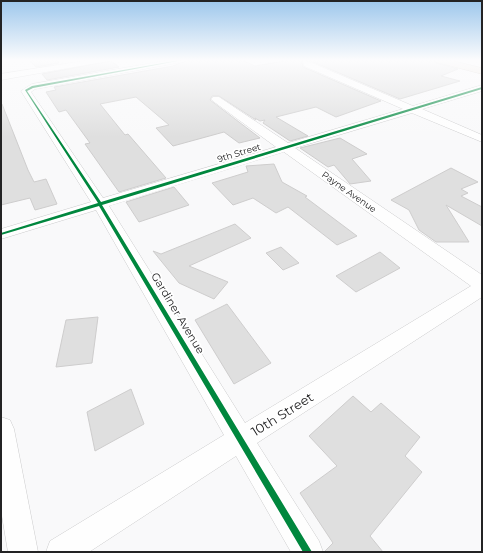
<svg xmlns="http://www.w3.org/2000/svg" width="483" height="553" font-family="Montserrat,sans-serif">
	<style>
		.building { fill: #dfdfdf; stroke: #cecdcd }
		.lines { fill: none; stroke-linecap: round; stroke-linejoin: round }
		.street-casing { stroke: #cccccd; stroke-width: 1 }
		.highway-casing { stroke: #bfb8b0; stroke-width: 1 }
		.street { fill: #fefefe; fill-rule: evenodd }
		.highway { fill: #ece5dd; fill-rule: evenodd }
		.cycleway-casing { stroke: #fff; stroke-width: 3 }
		.cycleway { fill: #00873e; fill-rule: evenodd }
		.labels { text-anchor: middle; stroke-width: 3.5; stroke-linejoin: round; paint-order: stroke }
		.far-street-label { font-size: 9px; fill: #232324; stroke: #fff }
		.street-label { font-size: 11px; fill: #232324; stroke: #fff }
		.near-street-label { font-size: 13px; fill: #232324; stroke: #fff }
	</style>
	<rect width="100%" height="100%" fill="#f9f9fa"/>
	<path class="building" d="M29 60H58L59 63 36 67Z
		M187 60H242L255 66 290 60H433L436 63 458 69 441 76 460 81 400 99 311 61 304 60 302 62 303 67 381 101 336 117 316 107 276 117 308 136 290 141 263 123 265 120 260 121 255 118 256 120 219 96H212L210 100 260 138 239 143 224 132 173 146 156 128 169 125 136 97 100 104 125 135 128 134 166 178 119 192 85 144 90 143 66 110 59 112 46 92 56 90 54 87 173 66Z
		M111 61 119 67 47 80 42 74Z
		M1 104H2L28 170 34 182 46 179 57 204 35 210 30 198 1 205Z
		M340 138 367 154 352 159 371 181 350 184 334 165 328 167 300 148Z
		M274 164 282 182 307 196 305 197 357 236 337 245 288 207 276 213 253 198 233 205 212 183 248 172 246 166Z
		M451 168 478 182 461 189 468 193 461 196 482 207V226L446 205 469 242H436L419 230 409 210 391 200Z
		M174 187 189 205 139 222 126 202Z
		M235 224 251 238 189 266 228 282 214 299 179 283 153 251 161 254Z
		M281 247 299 263 283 270 266 253Z
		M380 252 400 268 356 292 336 276Z
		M227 304 271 363 234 384 195 320Z
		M98 317 92 363 56 367 66 320Z
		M131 389 144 424 95 451 87 412Z
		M353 396 371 412 381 403 420 437 405 456 422 472 370 536 383 552H324L333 543 300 493 337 466 309 436Z"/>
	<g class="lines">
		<defs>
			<path id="street" d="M90 60H106L102 62 1 80V74Z
				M170 60H186L182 62 35 89 31 92 103 198 276 147 213 101 211 99 213 97H219L288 143 403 109 304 66V62H310L413 106 482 85V91L422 109 482 135V142L412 113 295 148 482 275V297L257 443 319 541 323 552H291L236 456 89 552H46L50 541 224 435 96 210 1 239V229L91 202 21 91 32 84ZM284 152 471 286 245 423 109 206Z
				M1 417 10 420 14 429 38 552H8L1 510Z"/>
			<path id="highway" d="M434 60H449L482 68V74L436 62Z"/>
		</defs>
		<use href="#street" class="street-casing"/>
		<use href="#highway" class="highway-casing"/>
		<use href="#street" class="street"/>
		<use href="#highway" class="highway"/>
		<defs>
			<path id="cycleway" d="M180 60H183L33 88 27 91 101 202 482 87V89L102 205 312 552H303L99 206 1 235V233L98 203 25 90 32 86Z"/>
		</defs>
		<use href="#cycleway" class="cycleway-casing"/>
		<use href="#cycleway" class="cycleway"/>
	</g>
	<linearGradient id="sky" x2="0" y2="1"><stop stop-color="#9dc7ec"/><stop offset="0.44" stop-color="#fcfcfd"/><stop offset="1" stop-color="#fcfcfd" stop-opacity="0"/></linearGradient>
	<rect width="483" height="137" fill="url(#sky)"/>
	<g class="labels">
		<g class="far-street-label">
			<text transform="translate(239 153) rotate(-17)" y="3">9th Street</text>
			<text transform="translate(349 192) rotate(35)" y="3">Payne Avenue</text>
		</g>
		<g class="street-label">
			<text transform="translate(178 313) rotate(59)" y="4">Gardiner Avenue</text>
		</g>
		<g class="near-street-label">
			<text transform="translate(282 414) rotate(-32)" y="5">10th Street</text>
		</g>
	</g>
	<rect width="483" height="553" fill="none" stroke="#232324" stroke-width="4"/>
</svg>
